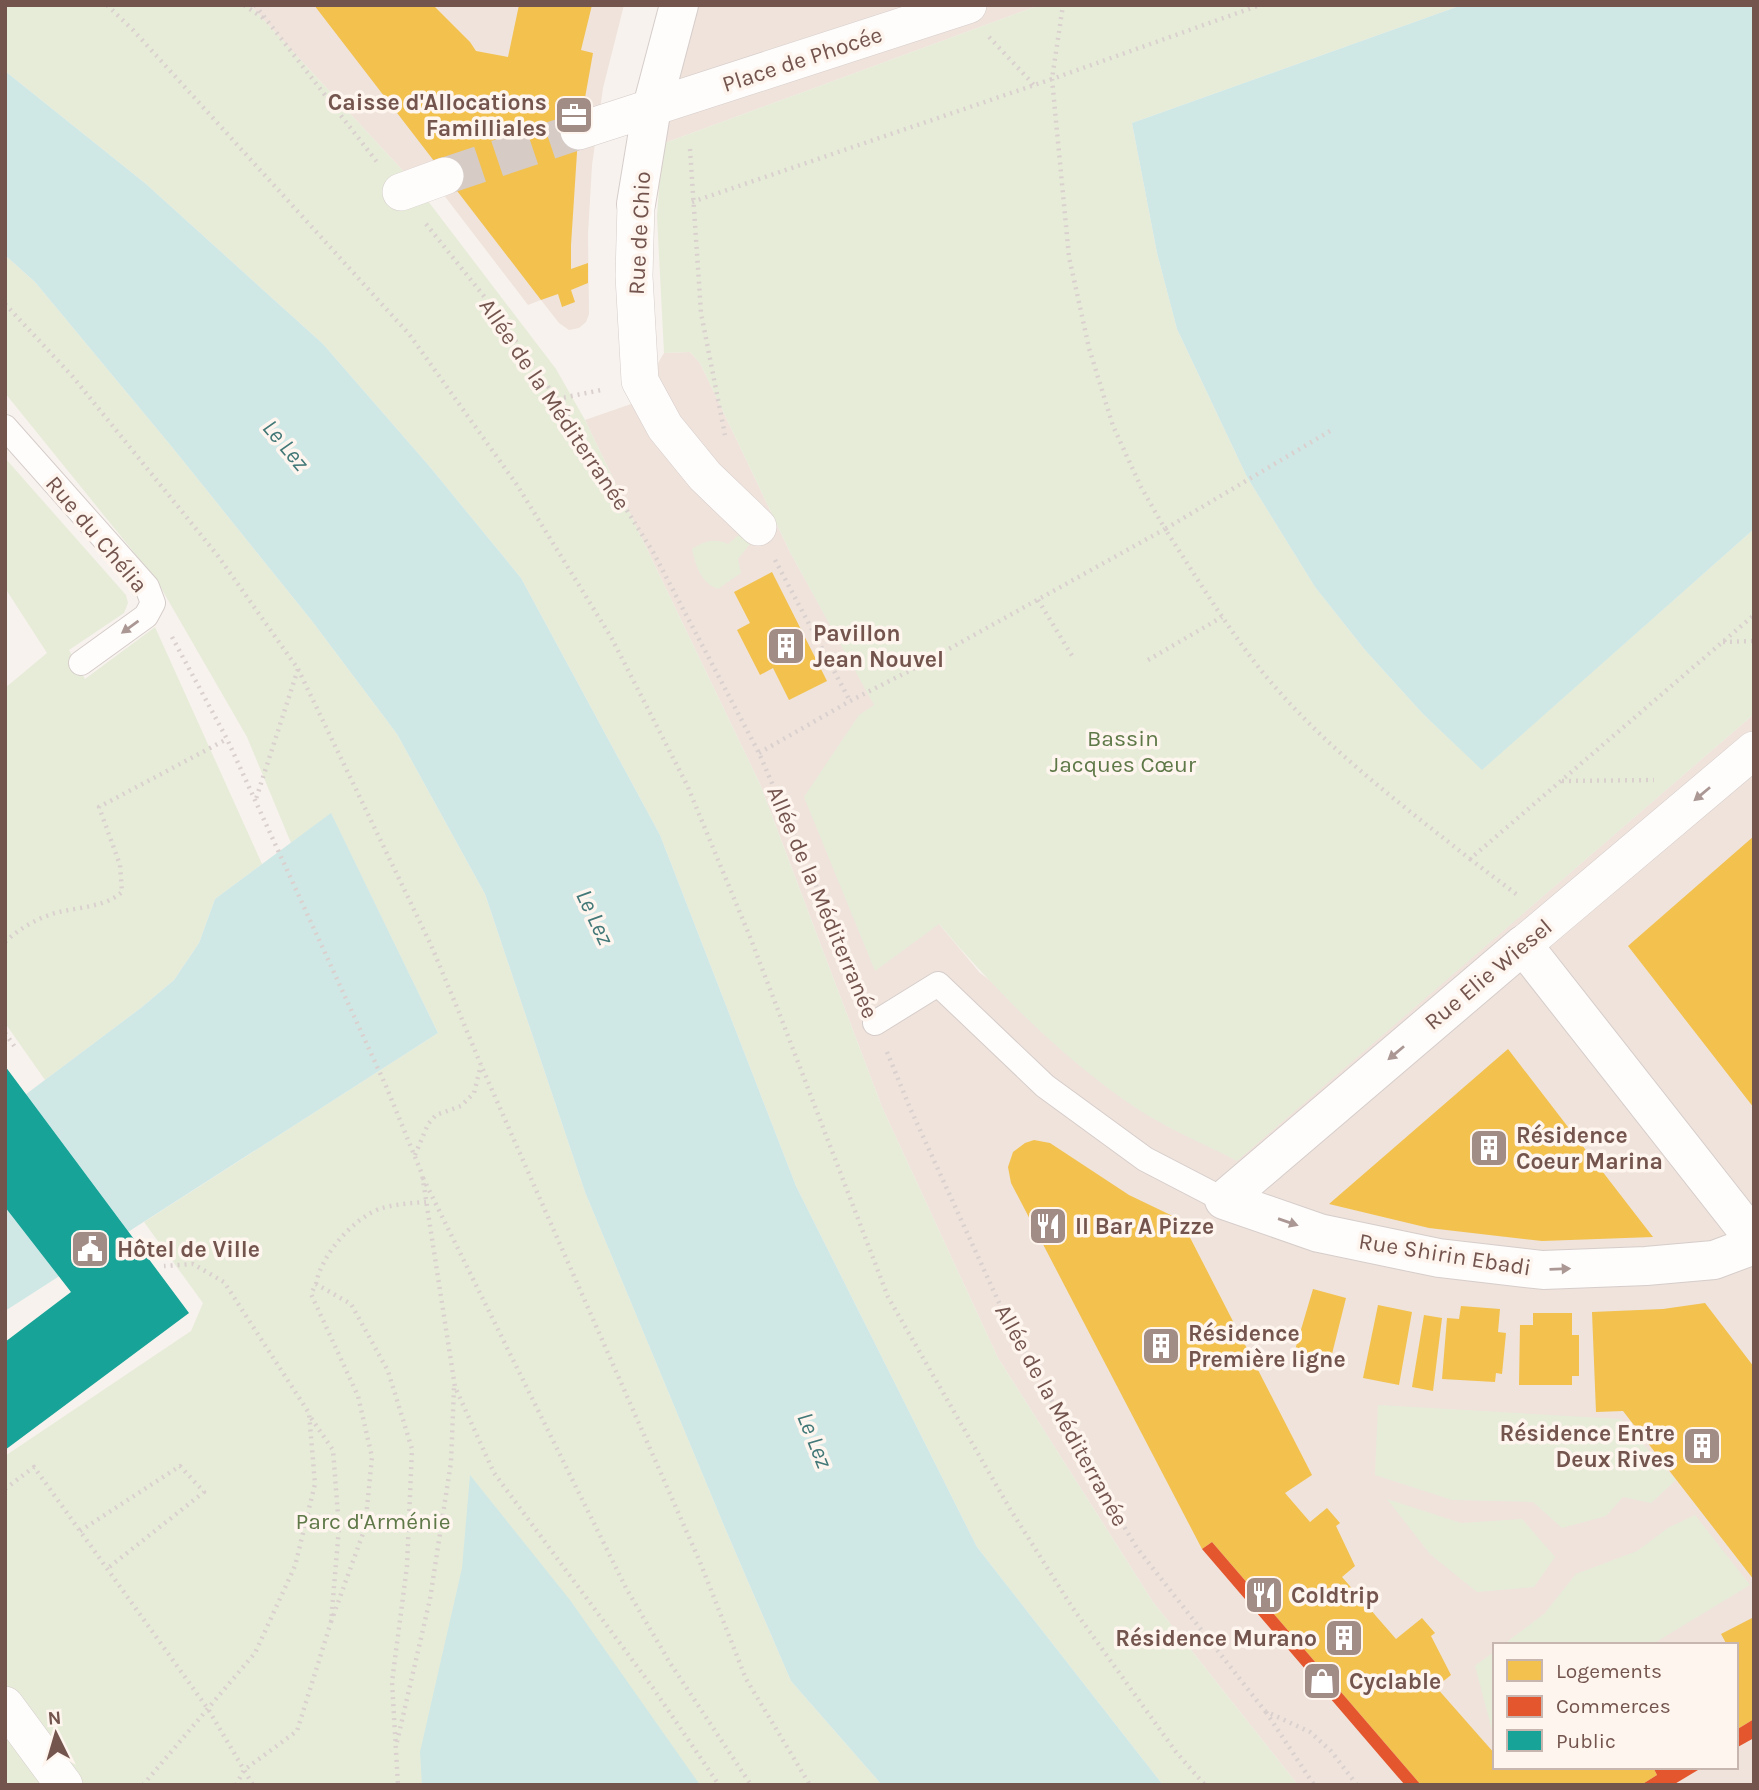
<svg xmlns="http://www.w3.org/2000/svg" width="1759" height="1790" font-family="Karla,sans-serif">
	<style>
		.residential { fill: #efe3db; fill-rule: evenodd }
		.green { fill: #e7ecd9 }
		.water { fill: #cfe8e6 }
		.homes { fill: #f2c14e }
		.shops { fill: #e4572e }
		.public { fill: #17a398 }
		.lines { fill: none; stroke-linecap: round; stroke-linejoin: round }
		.pedestrian-tunnel { stroke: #d6cbc5; stroke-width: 37; stroke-dasharray: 37 18; stroke-linecap: butt }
		.service-casing { stroke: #d6cdca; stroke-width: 26 }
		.pedestrian-casing { stroke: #d6cdca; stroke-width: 38 }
		.minor-casing { stroke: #d6cdca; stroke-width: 40 }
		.path { stroke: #dad1cf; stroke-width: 4.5; stroke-dasharray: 2 5; stroke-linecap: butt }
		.service { stroke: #fefdfc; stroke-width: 24 }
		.pedestrian { stroke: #fefdfc; stroke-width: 37 }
		.minor { stroke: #fefdfc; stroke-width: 38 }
		.oneway { fill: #ab9894 }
		.labels { text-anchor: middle; stroke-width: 7; stroke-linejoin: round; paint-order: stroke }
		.street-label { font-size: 23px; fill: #74554e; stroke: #fef5ef }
		.poi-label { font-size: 23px; font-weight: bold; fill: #74554e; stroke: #fef5ef; text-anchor: start }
		.park-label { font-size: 23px; fill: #5e7847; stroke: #fef5ef }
		.water-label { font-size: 24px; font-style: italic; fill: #427877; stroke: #fef5ef }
	</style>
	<rect width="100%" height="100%" fill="#f7f2ed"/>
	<path class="residential" d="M250 5H624L603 88 592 165 588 234 589 314 586 322 579 328 569 330 559 323 541 300 528 305 427 173 415 184Z
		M694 5H1040L662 144Z
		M690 352 700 363 791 554 875 705 939 924 980 973 1237 1160 1754 714V1785H1298L1153 1602 998 1358 882 1107 760 784 585 420 634 403 664 353ZM1495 1645H1736V1767H1495Z"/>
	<path class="green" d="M5 5H250L415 184 556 369 585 420 760 784 882 1107 998 1358 1153 1602 1298 1785H1163L977 1547 796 1186 660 835 521 578 430 467 323 344 146 184 5 71Z
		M1040 5H1462L1132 123 1157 253 1177 329 1247 477 1315 587 1365 650 1423 714 1482 769 1754 529V714L1237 1161C1205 1144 1163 1127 1133 1106 1060 1056 996 991 939 924L875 971 804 797 859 715 874 705 791 554 700 363 690 352 664 353 657 216 662 144Z
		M5 255 35 282 172 447 312 621 397 734 485 894 585 1192 725 1528 791 1681 882 1785H5V1456L191 1331 203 1303 144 1222 438 1033 331 814 291 843 247 737 157 581 5 393Z
		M5 458 126 595 128 603 124 613 69 650 85 679 155 627 262 864 215 899 199 943 174 980 142 1007 45 1080 5 1023V688L47 653 5 588Z
		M740 534 750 544 738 559 741 573 718 589C700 582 696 566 692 549 705 541 714 538 728 544Z
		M1378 1405 1620 1419 1676 1480 1651 1503 1623 1497 1606 1516 1562 1528 1533 1502 1452 1500 1375 1475Z
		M1387 1499 1461 1523 1522 1519 1555 1557 1534 1587 1477 1592 1430 1554Z
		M1695 1515 1750 1585 1651 1645H1503L1544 1614 1576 1574 1637 1551 1668 1528Z
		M1495 1651V1730H1492L1475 1666Z"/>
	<path class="water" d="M1462 5H1754V529L1482 770 1423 714 1365 650 1315 587 1247 477 1177 329 1157 253 1132 123Z
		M5 71 146 184 323 344 430 467 521 578 660 835 796 1186 977 1547 1163 1785H882L791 1681 725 1528 585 1192 485 894 397 734 312 621 172 447 35 282 5 255Z
		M331 813 438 1033 5 1311V1110L142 1007 174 980 199 943 215 899Z
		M470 1475 570 1600 700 1785H422L420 1752 462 1568Z"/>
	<path class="homes" d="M314 5H433L470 42 476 51 508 57 519 5H592L581 50 593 53 578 137 571 245V269L588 263V283L571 290 575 302 562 307 558 294 541 300Z
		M772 572 827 681 789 700 773 668 760 675 737 630 750 623 734 592Z
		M1754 836V1108L1628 946Z
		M1508 1049 1568 1127 1653 1237 1542 1241 1429 1228 1329 1204Z
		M1034 1140 1050 1143 1129 1195 1181 1220 1312 1475 1285 1493 1310 1522 1327 1508 1340 1523 1336 1526 1355 1566 1342 1577 1396 1639 1422 1618 1435 1633 1431 1636 1451 1675 1436 1687 1495 1754V1767H1653L1657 1775 1641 1785H1421L1212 1542 1202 1549 1011 1183 1008 1167 1013 1152 1025 1143Z
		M1313 1289 1346 1298 1328 1370 1292 1360Z
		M1705 1303 1754 1367V1580L1623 1411 1596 1412 1592 1312 1663 1309Z
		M1378 1305 1412 1312 1399 1385 1363 1378Z
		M1461 1306 1500 1309 1498 1332 1506 1333 1502 1374 1496 1373 1495 1382 1442 1379 1447 1318 1459 1319Z
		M1533 1313H1572V1335H1579V1376H1572V1385H1519L1520 1325H1533Z
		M1424 1315 1442 1318 1433 1391 1412 1387Z
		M1754 1617V1719L1736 1730V1645H1727L1721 1634Z"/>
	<path class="shops" d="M1212 1542 1421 1785H1405L1397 1776 1202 1549Z
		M1754 1719V1738L1736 1748V1730Z
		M1653 1767H1703L1673 1785H1641L1657 1775Z"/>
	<path class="public" d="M5 1066 189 1313 5 1450V1342L71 1292 5 1207Z"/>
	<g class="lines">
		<path class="pedestrian-tunnel" d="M445 176 579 131"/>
		<defs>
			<path id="service" d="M5 427 147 587 153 603 146 616 81 663
				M875 1023 938 984 1045 1086 1145 1159 1224 1200"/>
			<path id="pedestrian" d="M579 131 968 5
				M401 192 445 176
				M636 204 634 276 640 381 665 427 705 476 758 527
				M1523 945 1754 750
				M5 1705 64 1785"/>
			<path id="minor" d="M636 204 652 107 679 5
				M1224 1200 1523 945 1754 1239
				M1224 1200 1319 1233 1439 1258 1543 1270 1646 1266 1714 1260 1754 1245"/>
		</defs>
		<use href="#service" class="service-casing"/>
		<use href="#pedestrian" class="pedestrian-casing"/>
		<use href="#minor" class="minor-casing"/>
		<path class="path" d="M107 5 133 30 409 334 517 485 611 637 687 785 750 937 888 1297 1010 1509 1072 1607 1176 1752 1205 1785
			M244 5 263 18
			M255 5 377 162
			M989 37 1034 85
			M690 149 701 313 725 435
			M692 202 1052 79 1063 5
			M426 224 483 295 557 399 653 552 759 753 862 992
			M5 304 73 377 218 556 298 669 255 802
			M557 399 601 390
			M1330 431 1165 529C1197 578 1227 628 1264 674 1323 746 1398 802 1470 859L1754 615
			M775 560 850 701
			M1038 600 1074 659
			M172 637 227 739 386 1086 422 1174 455 1387 494 1473 653 1688 719 1785
			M1723 642 1754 641
			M1148 660 1222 617
			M298 669 431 945 481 1065 700 1562 746 1679 810 1785
			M759 753 850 701 911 670 1165 529 1141 487 1113 426 1089 348 1069 257 1052 79 1260 5
			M1562 781 1654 780
			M1470 859 1520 897
			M5 942C20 928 39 917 59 912 80 907 105 907 122 892L120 865 99 807 227 739
			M5 1033 17 1050
			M887 1052 910 1108 1001 1307 1085 1462 1137 1548 1265 1711 1310 1732 1331 1751 1357 1785
			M415 1155 428 1124 436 1115 461 1106 474 1093 481 1065
			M423 1178 626 1588 670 1663 751 1785
			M316 1284C321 1255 354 1217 382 1208 397 1204 411 1203 426 1202
			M5 1489 34 1467 208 1709 253 1785
			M80 1531 180 1466 204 1492 108 1568
			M331 1622 365 1528 372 1457 358 1396 311 1294 316 1284 351 1304 388 1371 412 1449 407 1566 392 1682 398 1785
			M1266 1712 1314 1785
			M397 1742 430 1599 451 1462 454 1388
			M143 1785 255 1653 295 1566 315 1484 309 1413 224 1282 193 1264 164 1266
			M236 1785 244 1770 297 1731 331 1622 339 1528 333 1450 311 1418"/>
		<use href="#service" class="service"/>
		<use href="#pedestrian" class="pedestrian"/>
		<use href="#minor" class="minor"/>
	</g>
	<defs><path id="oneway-solid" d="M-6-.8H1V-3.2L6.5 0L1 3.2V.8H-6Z" transform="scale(1.75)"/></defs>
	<g class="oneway">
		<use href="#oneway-solid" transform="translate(130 627) rotate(144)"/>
		<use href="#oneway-solid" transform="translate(1702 794) rotate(140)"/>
		<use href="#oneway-solid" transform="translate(1396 1053) rotate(140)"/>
		<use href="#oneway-solid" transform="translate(1288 1222) rotate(19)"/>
		<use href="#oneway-solid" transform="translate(1560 1269) rotate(-2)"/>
	</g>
	<defs>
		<symbol id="office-square" viewBox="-11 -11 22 22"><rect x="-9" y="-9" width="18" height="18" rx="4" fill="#a28c86" stroke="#fef5ef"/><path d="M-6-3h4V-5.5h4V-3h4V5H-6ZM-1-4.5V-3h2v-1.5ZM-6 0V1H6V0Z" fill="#fff"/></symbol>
		<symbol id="building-square" viewBox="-11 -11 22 22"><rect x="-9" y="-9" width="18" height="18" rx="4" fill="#a28c86" stroke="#fef5ef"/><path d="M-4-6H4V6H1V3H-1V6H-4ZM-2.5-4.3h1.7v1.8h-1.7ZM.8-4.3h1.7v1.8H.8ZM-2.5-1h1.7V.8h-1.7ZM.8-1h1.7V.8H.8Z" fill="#fff"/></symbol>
		<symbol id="restaurant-square" viewBox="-11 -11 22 22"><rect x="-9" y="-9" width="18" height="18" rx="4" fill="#a28c86" stroke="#fef5ef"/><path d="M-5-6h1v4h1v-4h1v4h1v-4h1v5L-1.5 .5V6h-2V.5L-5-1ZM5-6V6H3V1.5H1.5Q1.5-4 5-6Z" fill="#fff"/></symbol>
		<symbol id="civic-square" viewBox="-11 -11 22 22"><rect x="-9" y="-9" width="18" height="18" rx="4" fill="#a28c86" stroke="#fef5ef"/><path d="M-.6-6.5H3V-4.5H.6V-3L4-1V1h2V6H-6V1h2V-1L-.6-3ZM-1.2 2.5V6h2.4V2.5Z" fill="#fff"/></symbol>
		<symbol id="shop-square" viewBox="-11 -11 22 22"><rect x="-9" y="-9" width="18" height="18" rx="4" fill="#a28c86" stroke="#fef5ef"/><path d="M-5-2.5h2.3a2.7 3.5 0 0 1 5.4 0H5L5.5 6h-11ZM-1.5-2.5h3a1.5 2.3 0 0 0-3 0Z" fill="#fff"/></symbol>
	</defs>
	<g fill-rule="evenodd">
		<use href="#office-square" x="552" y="93" width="44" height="44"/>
		<use href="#building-square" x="764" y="624" width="44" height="44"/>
		<use href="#building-square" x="1467" y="1126" width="44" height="44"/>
		<use href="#restaurant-square" x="1026" y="1204" width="44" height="44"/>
		<use href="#civic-square" x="68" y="1227" width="44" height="44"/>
		<use href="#building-square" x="1139" y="1324" width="44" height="44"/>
		<use href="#building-square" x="1680" y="1424" width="44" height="44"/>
		<use href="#restaurant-square" x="1242" y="1573" width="44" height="44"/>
		<use href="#building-square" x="1322" y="1616" width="44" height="44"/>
		<use href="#shop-square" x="1300" y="1659" width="44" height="44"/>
	</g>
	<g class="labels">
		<g class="street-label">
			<text transform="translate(802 59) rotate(-18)" y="8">Place de Phocée</text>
			<text transform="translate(639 233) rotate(-87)" y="8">Rue de Chio</text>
			<text transform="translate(555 404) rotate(56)" y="8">Allée de la Méditerranée</text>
			<text transform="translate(97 534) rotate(50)" y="8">Rue du Chélia</text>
			<text transform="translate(823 902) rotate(67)" y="8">Allée de la Méditerranée</text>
			<text transform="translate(1488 974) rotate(-40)" y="8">Rue Elie Wiesel</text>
			<text transform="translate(1445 1254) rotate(9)" y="8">Rue Shirin Ebadi</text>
			<text transform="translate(1062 1415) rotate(61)" y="8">Allée de la Méditerranée</text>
		</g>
		<g class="poi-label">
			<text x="547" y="110" text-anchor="end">Caisse d'Allocations<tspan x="547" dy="26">Familliales</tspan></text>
			<text x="813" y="641">Pavillon<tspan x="813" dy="26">Jean Nouvel</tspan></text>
			<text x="1516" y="1143">Résidence<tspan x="1516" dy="26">Coeur Marina</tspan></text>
			<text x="1075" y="1234">Il Bar A Pizze</text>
			<text x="117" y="1257">Hôtel de Ville</text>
			<text x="1188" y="1341">Résidence<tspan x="1188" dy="26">Première ligne</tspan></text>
			<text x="1675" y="1441" text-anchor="end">Résidence Entre<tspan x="1675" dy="26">Deux Rives</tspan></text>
			<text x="1291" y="1603">Coldtrip</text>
			<text x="1317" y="1646" text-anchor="end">Résidence Murano</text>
			<text x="1349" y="1689">Cyclable</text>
		</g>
		<g class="park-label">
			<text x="1123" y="746">Bassin<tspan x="1123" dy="26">Jacques Cœur</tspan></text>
			<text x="373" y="1529">Parc d'Arménie</text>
		</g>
		<g class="water-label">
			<text transform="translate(286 445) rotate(50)" y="8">Le Lez</text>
			<text transform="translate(595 917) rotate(65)" y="8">Le Lez</text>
			<text transform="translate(815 1440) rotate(68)" y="8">Le Lez</text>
		</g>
	</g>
	<rect width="1759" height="1790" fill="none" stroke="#74554e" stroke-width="14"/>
	<rect x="1493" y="1643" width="245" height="126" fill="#fef5ef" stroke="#c7b5af" stroke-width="2"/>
	<rect x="1507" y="1660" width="35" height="21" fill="#f2c14e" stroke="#c7b5af" stroke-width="2"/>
	<text x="1556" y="1678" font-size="21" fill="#74554e">Logements</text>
	<rect x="1507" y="1696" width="35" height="21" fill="#e4572e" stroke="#c7b5af" stroke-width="2"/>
	<text x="1556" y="1713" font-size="21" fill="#74554e">Commerces</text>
	<rect x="1507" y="1730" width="35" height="21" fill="#17a398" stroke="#c7b5af" stroke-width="2"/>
	<text x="1556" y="1748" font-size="21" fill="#74554e">Public</text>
	<g transform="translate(56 1734) rotate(355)" stroke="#fef5ef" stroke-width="5" paint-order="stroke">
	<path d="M0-5L12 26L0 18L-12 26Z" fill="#74554e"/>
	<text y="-10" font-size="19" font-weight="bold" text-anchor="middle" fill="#74554e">N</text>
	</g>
</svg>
